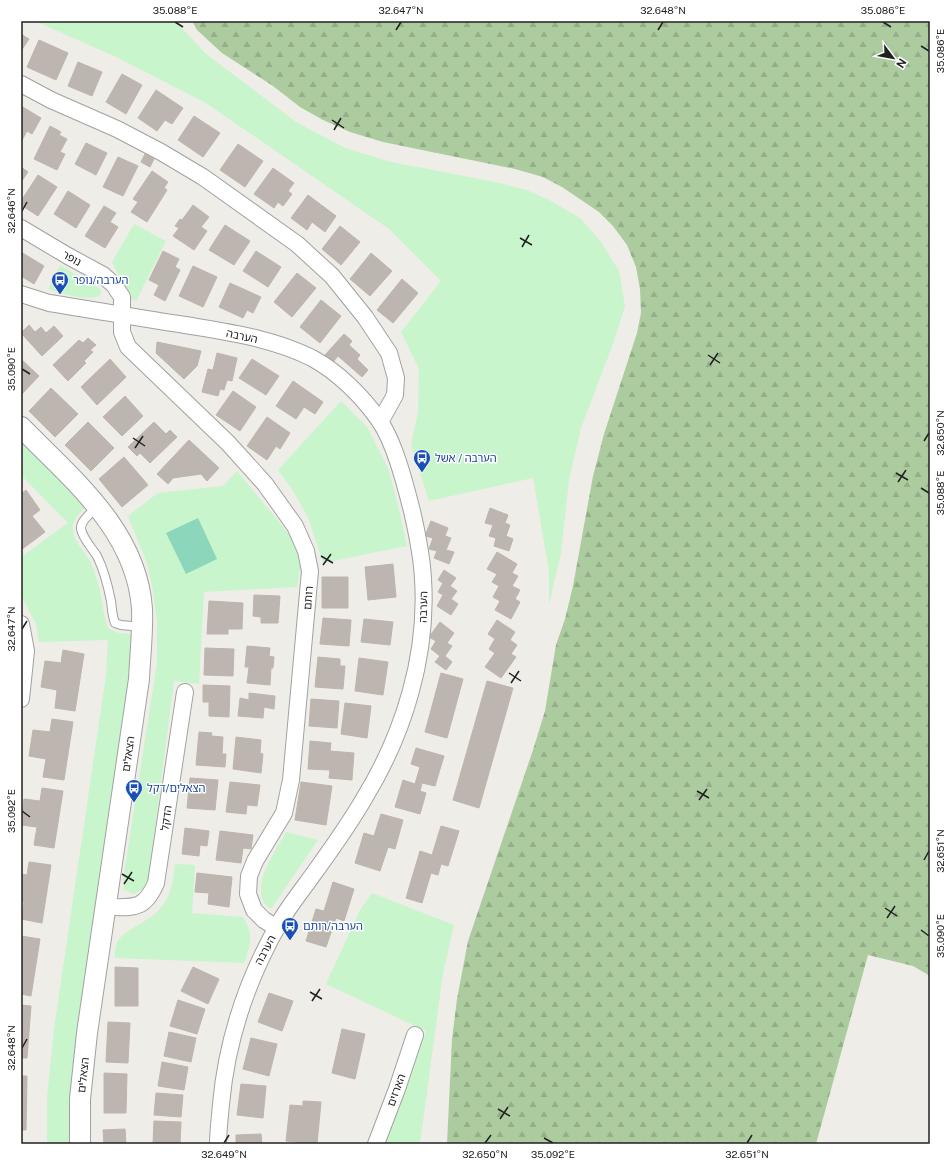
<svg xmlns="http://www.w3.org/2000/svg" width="951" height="1165" font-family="'Public Sans','Noto Sans Hebrew',sans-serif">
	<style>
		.forest { fill: url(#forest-firs) }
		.park { fill: #c8f5cc }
		.pitch { fill: #8cd7bb }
		.building { fill: #bdb6b0; stroke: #c0b4aa }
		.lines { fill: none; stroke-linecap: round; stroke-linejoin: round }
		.service-casing { stroke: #a1a1a1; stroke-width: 10 }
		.minor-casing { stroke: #a1a1a1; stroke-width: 18 }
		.tertiary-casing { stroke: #a1a1a1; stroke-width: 22 }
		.service { stroke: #fff; stroke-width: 8 }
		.minor { stroke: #fff; stroke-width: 16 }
		.tertiary { stroke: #fff; stroke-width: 20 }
		.ticks { fill: none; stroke: #202020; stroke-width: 1.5 }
		.labels { text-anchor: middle; stroke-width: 3; stroke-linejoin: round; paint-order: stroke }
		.street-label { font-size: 11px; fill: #202020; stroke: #fff }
		.transit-label { font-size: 11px; fill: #164399; stroke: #fff; text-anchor: start }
		.neatline { fill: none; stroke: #202020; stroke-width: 1.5 }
		.ticks-label { font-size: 10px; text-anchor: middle; fill: #202020 }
	</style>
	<defs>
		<pattern id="forest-firs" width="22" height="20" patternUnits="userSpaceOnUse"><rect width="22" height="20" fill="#accb9f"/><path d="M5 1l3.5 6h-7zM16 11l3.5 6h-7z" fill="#94ae89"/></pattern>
	</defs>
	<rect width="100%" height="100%" fill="#efede7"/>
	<path class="forest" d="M192 21H930V976L913 966 868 955 816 1144H447L452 1039 457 999 468 941 533 750 545 711 556 645 565 619 573 586 593 476 604 434 637 333 641 313 640 289 636 267 627 245 613 226 599 212 562 187 543 177 515 169 383 142 350 132 323 120 300 107 273 86 222 53 197 30Z"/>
	<path class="park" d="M35 21H176L180 26 206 54 296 122 345 148 391 162 490 181 527 190 551 201 580 218 601 242 619 271 625 306 613 344 581 428 569 480 561 553 549 605V571L533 478 429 501 411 445 418 412 419 369 401 332 441 281 389 229 206 103 116 57Z
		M134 224 166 241 136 301 127 298 123 284 112 262Z
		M60 265 101 290 100 296C84 301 65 294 48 289Z
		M341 401 367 427 388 468 398 505 407 546 323 563 307 515 291 488 278 470Z
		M21 440 86 507C79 514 72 520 73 530 74 543 86 552 91 563 96 575 100 588 102 602 104 612 104 619 109 629L119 633 133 634 130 678 71 1144H47V1097L54 1029 106 675 108 640 39 642 36 624 21 595V557L68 523 21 475Z
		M237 471 288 533 296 548 300 567 297 587 204 592 199 684 174 681 149 875 145 888 134 894 124 890 123 880 157 663V621L152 585 147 563 128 516 158 493 223 486Z
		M286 832 318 840 271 909C269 907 265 905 264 902 252 883 277 849 286 832Z
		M175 864 195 865 192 913 243 917C254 936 251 943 244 963L115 958C115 954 115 949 116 945 120 931 146 923 157 912 171 898 173 883 175 864Z
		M372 893 454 925 443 973 420 1144H385L426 1031 326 984 360 910Z"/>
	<path class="pitch" d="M198 518 217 559 186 574 166 533Z"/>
	<path class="building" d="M21 34 29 39 21 51Z
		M39 40 68 53 56 80 27 67Z
		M78 62 102 72 92 96 68 86Z
		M122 74 142 85 126 114 106 102Z
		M156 90 183 108 172 124 165 120 157 131 138 118Z
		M21 106 41 118 32 134 27 131 21 142Z
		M194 116 220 133 203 157 178 140Z
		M50 126 61 132 59 135 67 139 60 152 65 154 57 170 34 159Z
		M86 143 107 153 96 175 75 164Z
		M238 144 263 161 245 187 220 170Z
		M145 154 154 159 150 167 141 162Z
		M118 157 138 166 123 196 103 187Z
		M21 167 28 172 21 182Z
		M273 168 294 183 288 191 292 194 283 206 278 202 274 208 254 194Z
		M152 171 168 182 164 188 167 190 147 222 131 212 138 202 133 199Z
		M38 175 57 187 38 216 21 205V201Z
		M68 191 90 205 76 228 54 214Z
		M308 195 336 216 325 232 312 222 307 230 291 218Z
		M193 205 209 217 201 227 207 231 194 250 173 236 179 228 175 226 180 219 182 220Z
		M104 206 116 213 110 222 118 227 105 248 85 236Z
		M225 225 250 241 234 265 209 250Z
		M340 226 360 242 341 265 322 249Z
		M163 251 179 259 175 267 180 270 165 301 154 295 159 285 149 280Z
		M256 251 281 267 268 287 243 271Z
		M21 252 44 266 34 284 21 276Z
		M371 253 392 271 370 296 350 279Z
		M193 266 217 277 203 307 179 296Z
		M297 273 316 288 292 317 274 302Z
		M402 279 418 293 393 323 377 310Z
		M230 283 261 297 253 313 247 310 243 318 219 307Z
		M321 300 341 316 320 343 300 327Z
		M29 325 35 332 41 327 46 333 54 326 63 336 42 356 21 333Z
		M344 334 352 341 349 345 360 355 357 359 368 370 362 377 338 356 333 362 325 355Z
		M88 338 96 345 90 350 93 352 84 361 86 363 68 381 53 365 79 340 83 343Z
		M157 342 201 351 197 366 184 379 156 353Z
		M217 353 237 358 232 381 227 380 224 390 220 389 218 396 202 392 208 369 213 370Z
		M21 359 39 376 21 395Z
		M110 359 126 377 97 405 81 387Z
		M252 359 279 376 266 395 239 378Z
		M293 381 323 402 315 414 304 407 296 419 276 406Z
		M51 388 78 414 55 437 29 411Z
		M233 391 256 407 240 431 216 415Z
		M125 396 143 416 122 436 103 417Z
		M267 417 290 433 280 449 276 446 267 460 247 446Z
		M88 422 114 448 91 471 65 445Z
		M154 422 166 434 170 430 177 437 150 463 140 453 137 456 128 447Z
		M189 440 219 468 207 481 201 474 173 478 168 484 157 474Z
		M124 457 148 485 122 507 99 479Z
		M26 490 40 510 32 516 45 532 21 550V494Z
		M490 508 508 515 505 523 510 525 506 536 513 539 509 551 494 546 496 538 489 536 493 525 485 523Z
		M431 521 448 528 445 536 451 538 446 550 454 552 449 564 434 558 437 551 429 549 433 538 425 536Z
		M497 552 517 564 512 573 518 576 512 586 520 590 515 599 520 602 511 619 495 610 500 601 493 597 499 586 492 582 497 574 487 569Z
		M393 564 396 597 368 600 365 567Z
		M444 570 456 578 450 586 457 591 451 599 458 604 451 615 437 606 443 595 438 592 443 583 438 580Z
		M322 577H348V608H322Z
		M254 595 280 596 278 623H261V617L253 616Z
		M209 601 243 603 242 629H228V634H207Z
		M323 618 351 620 349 646 320 644Z
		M364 619 393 622 390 645 361 642Z
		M497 620 515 632 510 640 517 645 511 654 516 657 501 678 485 667 495 653 489 649 495 639 488 634Z
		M440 622 454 633 447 643 452 646 445 656 452 662 446 670 435 662 440 656 431 649 436 641 429 637Z
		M247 646 270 648 269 656 274 657 273 668H271L270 685 247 683 249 667H245Z
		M205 648 234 649 233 676 204 675Z
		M63 650 84 654 75 711 55 708 57 690 41 687 45 661 61 663Z
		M318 657 340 659V666H345L343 689 315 687Z
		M359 658 388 662 383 695 355 691Z
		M441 673 463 679 447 738 425 732Z
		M487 681 513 688 479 808 453 800Z
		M203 685 230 686 229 717 209 716V702H203Z
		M249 693 275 696 274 709 264 707 263 718 238 716 240 698 249 700Z
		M311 699 339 701 337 728 309 726Z
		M345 703 371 706 367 738 341 734Z
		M52 719 73 722 64 780 43 777 46 759 29 756 33 730 50 732Z
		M199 732 212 733 211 736 223 737 222 754H226L225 767 196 765Z
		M236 737 261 740 260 753 263 754 261 773 233 769Z
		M310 741 331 743 330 751 354 753 352 780 329 778 330 770 308 769Z
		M416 748 444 756 435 786 422 783 420 791 426 793 420 814 395 807 403 780 415 784 420 767 411 764Z
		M190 778 218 780 215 810 187 808Z
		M230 782 260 785 257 806 247 805 246 814 226 812Z
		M301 782 332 786 326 825 295 820Z
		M42 788 63 791 54 848 34 845 37 827 21 825 24 799 40 801Z
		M381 814 403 820 395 849 388 847 380 871 355 863 364 833 374 836Z
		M441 826 459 831 448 866 441 864 438 875 431 873 422 903 406 898 420 851 432 855Z
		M185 828 209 831 207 846 200 845 199 856 182 854Z
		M220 831 253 835 251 849 243 848 241 863 216 860Z
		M29 862 51 865 42 923 21 919 24 902 21 901V874L27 875Z
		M197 873 232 877 229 907 208 904 209 893 195 892Z
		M333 882 354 889 344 921 336 918 326 947 306 941 316 909 324 911Z
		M21 936 40 939 31 996 21 994Z
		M115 967 138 968V1006H115Z
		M193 967 219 979 208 1004 181 991Z
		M269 993 293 1001 282 1031 258 1022Z
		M178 1000 205 1009 197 1034 170 1026Z
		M21 1005 31 1006 27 1058H21Z
		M108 1022 130 1023 128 1063 106 1062Z
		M342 1029 365 1034 355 1079 332 1073Z
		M169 1032 196 1038 191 1062 164 1056Z
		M251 1038 277 1044 269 1076 243 1069Z
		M162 1062 188 1067 184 1090 158 1086Z
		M104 1073 127 1074 126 1113H104Z
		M21 1076H27L26 1130H21Z
		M241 1084 266 1086 263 1118 237 1115Z
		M156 1093 183 1095 181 1117 154 1115Z
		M303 1101 321 1102 317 1144H298V1142L286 1141 290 1105 303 1106Z
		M154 1121 181 1122 180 1144H153Z
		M125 1129 126 1144H104L103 1130Z
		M261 1134 262 1144H236V1135Z"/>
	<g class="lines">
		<defs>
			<path id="service" d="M97 507C91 513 80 521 81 529 83 539 92 548 97 556 104 570 108 586 111 601 112 609 112 615 115 623L121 625 142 627"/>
			<path id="minor" d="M21 84 51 100 117 129 161 152 203 177 297 244 332 276 365 317 389 353 396 378 395 395 380 422
				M21 228 68 256 103 275 114 285 122 297V332L128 347 228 443 265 484 295 526 306 551 310 571 291 780 284 813 255 861 249 876 248 894 254 910 264 920 277 928
				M21 294 49 303C94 310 139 318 185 325 227 332 272 338 312 358 338 372 362 396 379 420 395 443 405 484 412 511 417 533 422 556 423 579 428 655 404 733 365 797 348 827 327 855 307 883 298 895 289 907 281 920 248 977 227 1038 221 1104 220 1117 218 1131 218 1144
				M21 624 26 651 21 699
				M106 907C133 907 144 911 156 883L185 692
				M376 1144 397 1089 415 1035"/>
			<path id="tertiary" d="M21 427C72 479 137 531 142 609 143 632 140 656 139 679L87 1033 80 1099V1144"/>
		</defs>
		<use href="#service" class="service-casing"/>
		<use href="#minor" class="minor-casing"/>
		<use href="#tertiary" class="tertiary-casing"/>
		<use href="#service" class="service"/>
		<use href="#minor" class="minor"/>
		<use href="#tertiary" class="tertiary"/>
	</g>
	<path class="ticks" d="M175 22 183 27M883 22 891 27M396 30 401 22M658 30 663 22M921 46 929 51M332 120 344 128M334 130 341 118M22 211 27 202M520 238 532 245M522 247 529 235M708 355 720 363M710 365 718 353M22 369 30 374M133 438 145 446M924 441 929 433M135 448 143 436M896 473 908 480M898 482 906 470M921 488 929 493M321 556 333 563M323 565 331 554M22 629 27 621M509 673 521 681M511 683 519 671M697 791 709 798M699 800 707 789M22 811 30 817M924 860 929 851M122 874 134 881M124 884 132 872M885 908 897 916M887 918 895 906M921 930 929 936M310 992 322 999M312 1001 320 989M22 1048 27 1039M498 1109 510 1116M500 1119 508 1107M544 1138 553 1143M224 1143 229 1135M485 1143 491 1135M747 1143 752 1135"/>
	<defs>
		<symbol id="bus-pin" viewBox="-11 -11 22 30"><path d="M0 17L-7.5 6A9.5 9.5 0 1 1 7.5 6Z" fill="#1a4fb4" stroke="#fff"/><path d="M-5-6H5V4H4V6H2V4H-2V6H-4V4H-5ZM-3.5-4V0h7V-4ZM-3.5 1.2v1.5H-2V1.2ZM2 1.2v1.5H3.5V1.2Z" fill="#fff"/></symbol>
	</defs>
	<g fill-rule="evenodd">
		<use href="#bus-pin" x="50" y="270" width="20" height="27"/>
		<use href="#bus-pin" x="412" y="448" width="20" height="27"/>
		<use href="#bus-pin" x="124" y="778" width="20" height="27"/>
		<use href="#bus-pin" x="280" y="916" width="20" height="27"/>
	</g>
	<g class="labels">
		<g class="street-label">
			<text transform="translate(72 258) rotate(29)" y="4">נופר</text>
			<text transform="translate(242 336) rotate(12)" y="4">הערבה</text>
			<text transform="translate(308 598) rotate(-85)" y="4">רותם</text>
			<text transform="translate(423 607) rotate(-88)" y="4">הערבה</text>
			<text transform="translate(128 754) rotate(-82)" y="4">הצאלים</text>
			<text transform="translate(166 818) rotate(-82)" y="4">הדקל</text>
			<text transform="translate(265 950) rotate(-62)" y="4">הערבה</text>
			<text transform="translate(83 1075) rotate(-84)" y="4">הצאלים</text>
			<text transform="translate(396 1090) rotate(-70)" y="4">הארזים</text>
		</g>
		<g class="transit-label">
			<text x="73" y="284">הערבה/נופר</text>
			<text x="435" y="462">הערבה / אשל</text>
			<text x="147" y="792">הצאלים/דקל</text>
			<text x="303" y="930">הערבה/רותם</text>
		</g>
	</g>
	<rect width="951" height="1165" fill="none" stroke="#ffffff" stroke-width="44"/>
	<g transform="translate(893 58) rotate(122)" stroke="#ffffff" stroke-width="3" paint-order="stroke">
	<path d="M0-3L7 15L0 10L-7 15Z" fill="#202020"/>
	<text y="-6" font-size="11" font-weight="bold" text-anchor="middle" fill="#202020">N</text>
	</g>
	<rect x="22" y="22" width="907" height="1121" class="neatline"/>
	<g class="ticks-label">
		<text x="175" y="14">35.088°E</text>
		<text x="401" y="14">32.647°N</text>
		<text x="663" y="14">32.648°N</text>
		<text x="883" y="14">35.086°E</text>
		<text transform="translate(940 51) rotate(-90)" y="4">35.086°E</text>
		<text transform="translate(11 211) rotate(-90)" y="4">32.646°N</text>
		<text transform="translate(11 369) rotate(-90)" y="4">35.090°E</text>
		<text transform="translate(940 433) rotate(-90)" y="4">32.650°N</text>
		<text transform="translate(940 493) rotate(-90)" y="4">35.088°E</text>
		<text transform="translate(11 629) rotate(-90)" y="4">32.647°N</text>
		<text transform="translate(11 811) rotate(-90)" y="4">35.092°E</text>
		<text transform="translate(940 851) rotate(-90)" y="4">32.651°N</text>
		<text transform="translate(940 936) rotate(-90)" y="4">35.090°E</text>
		<text transform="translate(11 1048) rotate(-90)" y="4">32.648°N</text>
		<text x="224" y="1158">32.649°N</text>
		<text x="485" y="1158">32.650°N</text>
		<text x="553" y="1158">35.092°E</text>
		<text x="747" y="1158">32.651°N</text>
	</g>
</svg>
